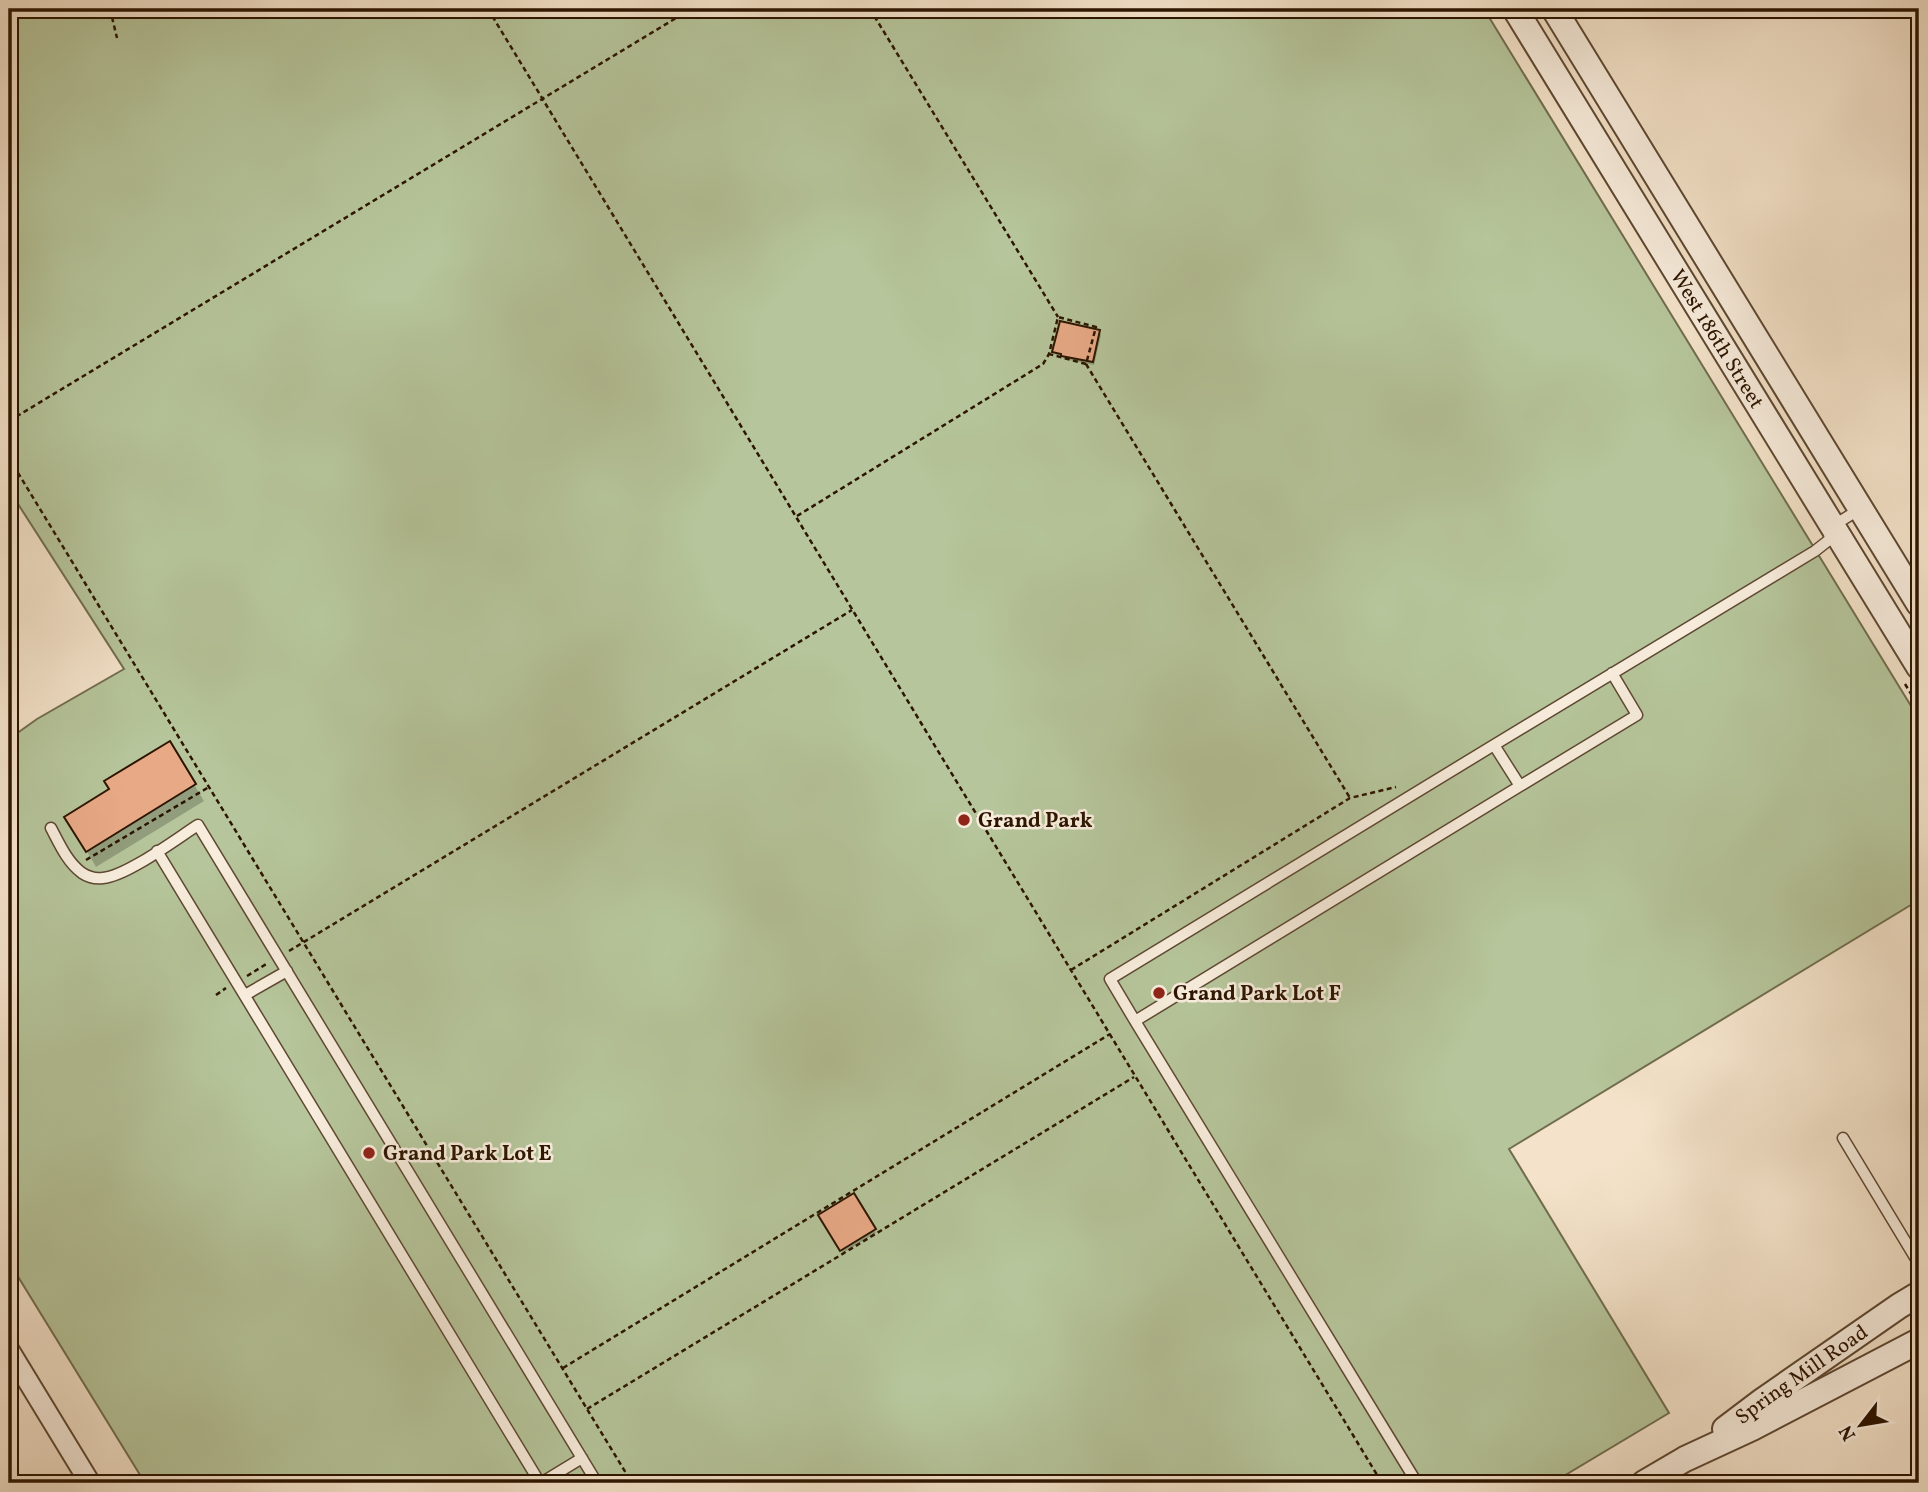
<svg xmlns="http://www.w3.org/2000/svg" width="1928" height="1492" font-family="Vollkorn,serif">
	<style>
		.green { fill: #b6c59b; stroke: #716d4e; stroke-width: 2 }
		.shadow { fill: #0003 }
		.building { fill: #e8a986; stroke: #2c1500; stroke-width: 2 }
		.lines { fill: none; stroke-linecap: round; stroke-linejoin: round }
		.service-casing { stroke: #5e4832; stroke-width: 13 }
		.minor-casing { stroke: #5e4832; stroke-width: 23 }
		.tertiary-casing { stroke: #5e4832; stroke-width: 28 }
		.path { stroke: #2c1500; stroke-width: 2.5; stroke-dasharray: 5 3.5; stroke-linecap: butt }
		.service { stroke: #f8eddd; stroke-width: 10 }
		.minor { stroke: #f8eddd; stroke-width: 19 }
		.tertiary { stroke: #f8eddd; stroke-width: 24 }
		.poi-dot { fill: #8f2418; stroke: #f8eddd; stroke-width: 2.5 }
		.labels { text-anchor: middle; stroke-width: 5; stroke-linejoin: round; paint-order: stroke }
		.street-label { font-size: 21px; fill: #2c1500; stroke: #f8eddd }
		.poi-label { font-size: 21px; font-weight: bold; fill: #2c1500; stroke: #f8eddd; text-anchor: start }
	</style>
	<rect width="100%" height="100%" fill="#f4e3ca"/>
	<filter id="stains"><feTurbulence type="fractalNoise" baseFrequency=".00286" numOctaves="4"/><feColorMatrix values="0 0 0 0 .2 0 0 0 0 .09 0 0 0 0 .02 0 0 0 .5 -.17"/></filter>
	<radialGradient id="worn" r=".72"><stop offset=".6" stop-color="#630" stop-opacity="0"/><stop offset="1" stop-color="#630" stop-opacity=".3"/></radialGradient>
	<path class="green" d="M9 9H1484L1919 719V900L1509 1149 1669 1413 1552 1483H145L9 1262V739L37 719 124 669 9 490Z"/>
	<path class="shadow" d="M1099 332 1101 335 1094 365 1064 359 1063 356 1056 355 1054 352Z
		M169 743 204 801 96 867 76 832 111 790Z
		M854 1196 876 1233 843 1253 821 1216Z"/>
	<path class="building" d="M1060 321 1100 330 1093 362 1061 356V354L1052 352Z
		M170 741 196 784 86 852 64 817 109 789 104 781Z
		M854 1193 876 1229 840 1251 818 1215Z"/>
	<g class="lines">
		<defs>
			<path id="service" d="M1494 745 1815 551 1829 540 1831 527 1860 509
				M1520 786 1637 715 1612 673
				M51 828C59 843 67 862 82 873 88 877 95 879 103 878 127 876 176 839 198 825L597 1483
				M157 851 540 1483
				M245 995 287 971
				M1135 1021 1520 786 1494 745 1110 979 1135 1021 1417 1483
				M1843 1138 1919 1264
				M541 1483 582 1458"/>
			<path id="minor" d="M9 1350 90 1483"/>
			<g id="tertiary">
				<path id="s1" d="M1515 9 1919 667"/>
				<path d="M1554 9 1919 604"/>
				<path id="s2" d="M1725 1429 1762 1401 1899 1306 1919 1294"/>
				<path d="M1644 1483 1685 1459 1752 1428 1919 1341"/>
			</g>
		</defs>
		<use href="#service" class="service-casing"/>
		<use href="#minor" class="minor-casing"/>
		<use href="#tertiary" class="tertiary-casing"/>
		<path class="path" d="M110 9 117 38
			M488 9 1382 1483
			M870 9 1058 317
			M1086 364 1350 798
			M9 421 691 9
			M9 458 632 1483
			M797 516 1043 364 1049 354 1058 317 1096 327 1086 364 1049 354
			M1905 684 1919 707
			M86 860 209 787
			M289 951 852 610
			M1071 970 1350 798 1396 787
			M247 976 268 963
			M216 995 226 988
			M563 1368 1110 1034
			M587 1409 1134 1077"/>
		<use href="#service" class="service"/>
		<use href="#minor" class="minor"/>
		<use href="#tertiary" class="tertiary"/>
	</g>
	<g class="poi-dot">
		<circle cx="964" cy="820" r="7"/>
		<circle cx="1159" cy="993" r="7"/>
		<circle cx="369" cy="1153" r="7"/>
	</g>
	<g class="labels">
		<g class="street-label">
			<text dy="7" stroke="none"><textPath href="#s1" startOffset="387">West 186th Street</textPath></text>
			<text dy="7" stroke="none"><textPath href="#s2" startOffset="94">Spring Mill Road</textPath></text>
		</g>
		<g class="poi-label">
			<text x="978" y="827">Grand Park</text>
			<text x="1173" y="1000">Grand Park Lot F</text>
			<text x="383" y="1160">Grand Park Lot E</text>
		</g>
	</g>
	<rect width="1928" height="1492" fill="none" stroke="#f4e3ca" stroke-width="35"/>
	<rect x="10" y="10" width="1907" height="1471" fill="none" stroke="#2c1500" stroke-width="3.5"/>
	<rect x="18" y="18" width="1893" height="1457" fill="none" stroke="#2c1500" stroke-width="2"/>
	<g transform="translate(1861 1425) rotate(239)" stroke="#f8eddd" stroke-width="5" paint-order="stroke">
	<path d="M0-5L12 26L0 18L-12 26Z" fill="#2c1500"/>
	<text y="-10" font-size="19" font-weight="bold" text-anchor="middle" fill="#2c1500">N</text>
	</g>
	<rect width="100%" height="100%" filter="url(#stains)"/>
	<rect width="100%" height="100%" fill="url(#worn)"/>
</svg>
